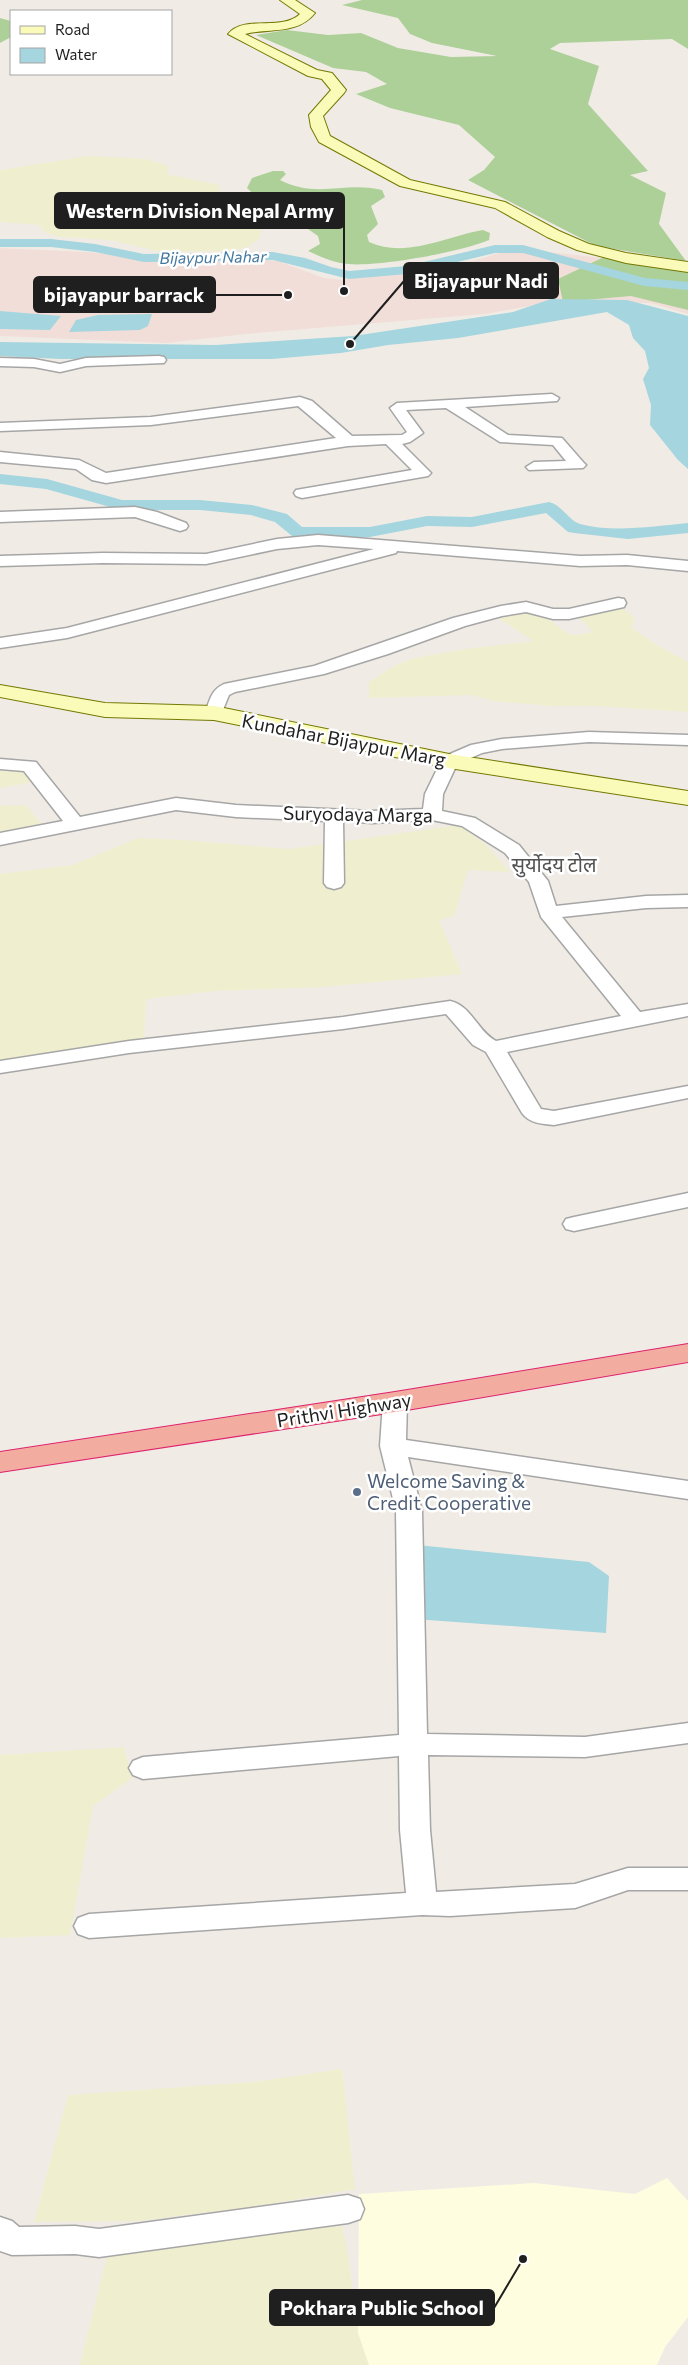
<svg xmlns="http://www.w3.org/2000/svg" width="688" height="2365" font-family="Commissioner,'Noto Sans Devanagari',sans-serif">
	<style>
		.education { fill: #fffddf }
		.military { fill: #f2ded8 }
		.farmland { fill: #efefd0 }
		.forest { fill: #add099 }
		.water { fill: #a5d5de }
		.lines { fill: none; stroke-linecap: round; stroke-linejoin: round }
		.canal { fill: #a5d5de; fill-rule: evenodd }
		.minor-casing { stroke: #a6a6a6; stroke-width: 3 }
		.secondary-casing { stroke: #747903; stroke-width: 2 }
		.trunk-casing { stroke: #de226e; stroke-width: 2 }
		.minor { fill: #fff; fill-rule: evenodd }
		.secondary { fill: #fafab9; fill-rule: evenodd }
		.trunk { fill: #f2ada0; fill-rule: evenodd }
		.service-dot { fill: #5c6f8a; stroke: #fff; stroke-width: 2 }
		.labels { text-anchor: middle; stroke-width: 5; stroke-linejoin: round; paint-order: stroke }
		.far-water-label { font-size: 16px; font-style: italic; fill: #4378a1; stroke: #fff }
		.street-label { font-size: 19px; fill: #1f1f1f; stroke: #fff }
		.service-label { font-size: 19px; fill: #4e5e75; stroke: #fff; text-anchor: start }
		.neighbourhood-label { font-size: 20px; fill: #525252; stroke: #fff }
		.leader { fill: none; stroke: #1f1f1f; stroke-width: 2 }
		.callout-dot { fill: #1f1f1f; stroke: #fff; stroke-width: 2 }
		.callout { fill: #1f1f1f; stroke: #1f1f1f; stroke-width: 2 }
		.callout-label { font-size: 20px; text-anchor: middle; font-weight: bold; fill: #fff }
	</style>
	<rect width="100%" height="100%" fill="#f0ece5"/>
	<path class="education" d="M667 2178 688 2201V2317L665 2347 657 2365H363L358 2353 359 2194 534 2183 635 2194Z"/>
	<path class="military" d="M0 248 85 252 171 260 207 256 278 261 324 278 341 280 473 261 503 252 531 250 630 261 688 271V314L651 303 552 302 485 314 246 334 166 343 0 336Z"/>
	<path class="farmland" d="M88 156 145 159 166 165 169 168 166 174 220 185 218 190 239 199 258 211 256 219 261 225 260 238 248 247 227 251 161 252 110 240 60 237 44 232 39 225 0 222V170Z
		M622 608 635 618 631 627 655 644 688 662V712L598 706H551L493 701 472 695 369 698V682L396 665 415 658 465 649 534 641 501 620 500 614 523 612 534 614 550 620 565 632 574 635 590 633 592 630 579 618 586 614Z
		M0 768H21L32 782 0 788Z
		M26 805 43 826 0 832V806Z
		M459 825 486 845 510 872 468 870 454 916 439 920 462 974 323 987 215 991 146 999 144 1043 0 1068V874L73 865 138 838 184 840 289 849Z
		M124 1747 132 1778 93 1806 70 1935 0 1938V1755Z
		M342 2069 355 2189 252 2207 137 2221 34 2222 68 2095 254 2082Z
		M342 2226 348 2254 358 2333 369 2365H80L108 2253 174 2242Z"/>
	<path class="forest" d="M362 0H688V49L672 39 560 43 550 49 599 66 588 104 648 171 630 175 666 193 659 224 686 261 596 246 468 180 484 170 495 157 459 125 390 108 356 94 387 84 366 72 333 68 256 35 287 30 328 35 361 33 398 48 451 57 497 56 432 43 410 34 398 18 342 5Z
		M0 18 11 21V37L0 43Z
		M273 171H283L286 174 280 180C317 199 344 181 382 190L385 197 371 206 378 224 367 235 369 242C406 259 447 236 483 230L490 233 489 240C461 252 378 267 348 264 334 263 321 257 308 251L320 244 318 236 308 229 279 218 247 188 252 178Z
		M604 257 688 270V310L631 296 563 302 558 279Z"/>
	<path class="water" d="M551 299 627 300 688 316V469L678 460 650 425 651 405 643 379 649 368 645 351 633 338 629 325 607 312 458 338 388 345 341 353 272 359H61L0 356V342L216 345 353 336 513 312Z
		M0 311 61 316 50 330 0 329Z
		M152 314 148 326 140 330 69 332 76 320 98 315Z
		M417 1545 589 1562 609 1576 606 1633 414 1619Z"/>
	<g class="lines">
		<path class="canal" d="M0 239H51L95 244 144 254 273 252 305 258 331 267 349 271 407 266 495 245H523L645 278 688 282V290L644 286 523 253H495L407 274 349 279 273 260 144 262 95 252 51 247H0Z
			M0 474 47 479 122 500H200L252 505 287 514 302 527H370L427 516 472 517 549 502C562 505 568 520 580 524 612 533 656 526 688 523V533L628 539 574 533 568 532 546 513 472 527 427 526 370 537H298L292 536 275 522 251 515 200 510H121L46 489 0 484Z"/>
		<defs>
			<path id="minor" d="M159 356 164 357 166 360 164 363 86 366 60 372 34 367 0 366V358L34 359 60 364 86 358Z
				M552 394 559 398 557 401 465 407 508 435 562 438 583 462 586 465 583 468 529 470 526 467 534 462 566 461 553 445 500 442 446 408 406 410 423 433 410 442 402 444 431 473 428 476 302 498 296 496 294 493 296 490 412 470 386 444 348 446 106 483 92 480 76 469 0 462V452L79 460 106 473 336 438 298 406 151 425 0 431V423L151 417 300 397 312 401 352 436 402 435 407 432 390 408 397 403Z
				M135 507 157 512 186 523 188 526 186 529 180 531 135 517 0 522V512Z
				M318 535 580 556 627 555 688 561V571L627 565 580 566 397 551 396 553 67 638 0 648V638L67 628 374 549 318 545 277 549 206 564 103 563 0 566V556L103 553 206 554 277 539Z
				M618 598 624 599 626 603 624 607 569 619H553L526 612 502 616 465 626 388 654 324 674 235 692 229 695 220 717H208L205 713C210 700 211 690 224 684L314 666 453 618 501 606 526 602 553 609H569Z
				M589 732 688 735V745L589 742 502 749 482 753 457 764 443 794 442 811 475 818 519 845 548 881 556 906 646 896 688 895V907L646 908 562 917 640 1012 688 1004V1016L507 1052 541 1109 554 1111 688 1086V1098L554 1125C542 1124 529 1123 522 1113L486 1052 473 1045 446 1014 343 1029 129 1053 0 1073V1061L129 1041 343 1017 450 1001C472 1006 477 1031 496 1041L621 1016 541 917 529 882 505 853 462 826 432 820 372 823 343 821 344 883 341 887 334 889 327 887 324 883 325 821 236 817 176 810 0 845V833L63 821 24 771 0 769V759L36 762 80 817 176 798 236 805 372 811 423 809 425 794 443 757 471 745 502 739Z
				M688 1193V1207L574 1231 566 1229 563 1224 566 1219 574 1217Z
				M395 1394 404 1396 407 1402 406 1440 688 1481V1499L408 1457 422 1511 427 1734 585 1737 688 1723V1743L585 1757 428 1755 430 1830 436 1892 575 1884 628 1868H688V1890H628L575 1908 450 1916 422 1915 89 1938 78 1934 74 1926 78 1918 89 1914 406 1893 400 1830 399 1756 143 1779 133 1775 129 1768 133 1761 143 1757 399 1735 396 1511 380 1446 383 1402 386 1396Z
				M348 2195 360 2199 364 2209 360 2219 348 2223 99 2257 75 2254 12 2255 0 2251V2217L12 2221 19 2227 75 2226 99 2229Z"/>
			<path id="secondary" d="M280 0H295L315 13C298 35 268 28 245 34L317 70 332 73 346 90 344 93 323 116 330 136 410 180 505 202 559 231 589 244 626 253 688 262V272L626 263 577 250 547 237 495 208 400 186 319 142 311 127 309 115 331 90 322 79 308 76 228 34C244 14 281 32 300 14Z
				M0 685 105 703 214 706 449 754 688 791V805L449 768 214 720 105 717 0 697Z"/>
			<path id="trunk" d="M688 1344V1362L395 1412 0 1472V1452L395 1392Z"/>
		</defs>
		<use href="#minor" class="minor-casing"/>
		<use href="#secondary" class="secondary-casing"/>
		<use href="#trunk" class="trunk-casing"/>
		<use href="#minor" class="minor"/>
		<use href="#secondary" class="secondary"/>
		<use href="#trunk" class="trunk"/>
	</g>
	<circle class="service-dot" cx="357" cy="1492" r="5"/>
	<g class="labels">
		<g class="far-water-label">
			<text transform="translate(213 257) rotate(-1)" y="6">Bijaypur Nahar</text>
		</g>
		<g class="street-label">
			<text transform="translate(344 740) rotate(11)" y="7">Kundahar Bijaypur Marg</text>
			<text transform="translate(358 814) rotate(1)" y="7">Suryodaya Marga</text>
			<text transform="translate(344 1410) rotate(-9)" y="7">Prithvi Highway</text>
		</g>
		<g class="service-label">
			<text x="367" y="1488">Welcome Saving &amp;<tspan x="367" dy="22">Credit Cooperative</tspan></text>
		</g>
		<g class="neighbourhood-label">
			<text x="554" y="872">सुर्योदय टोल</text>
		</g>
	</g>
	<path class="leader" d="M344 291L344 211M350 344L404 281M288 295L215 295M523 2259L494 2308"/>
	<g class="callout-dot">
		<circle cx="344" cy="291" r="5"/>
		<circle cx="350" cy="344" r="5"/>
		<circle cx="288" cy="295" r="5"/>
		<circle cx="523" cy="2259" r="5"/>
	</g>
	<g class="callout">
		<rect x="55" y="193" width="289" height="35" rx="5"/>
		<rect x="404" y="263" width="154" height="35" rx="5"/>
		<rect x="34" y="277" width="181" height="35" rx="5"/>
		<rect x="270" y="2290" width="224" height="35" rx="5"/>
	</g>
	<g class="callout-label">
		<text x="200" y="218">Western Division Nepal Army</text>
		<text x="481" y="288">Bijayapur Nadi</text>
		<text x="124" y="302">bijayapur barrack</text>
		<text x="382" y="2315">Pokhara Public School</text>
	</g>
	<rect x="10" y="10" width="162" height="65" fill="#ffffff" stroke="#a5a5a5"/>
	<rect x="20" y="26" width="25" height="8" fill="#fafab9" stroke="#a5a5a5"/>
	<text x="55" y="35" font-size="15" fill="#1f1f1f">Road</text>
	<rect x="20" y="48" width="25" height="15" fill="#a5d5de" stroke="#a5a5a5"/>
	<text x="55" y="60" font-size="15" fill="#1f1f1f">Water</text>
</svg>
